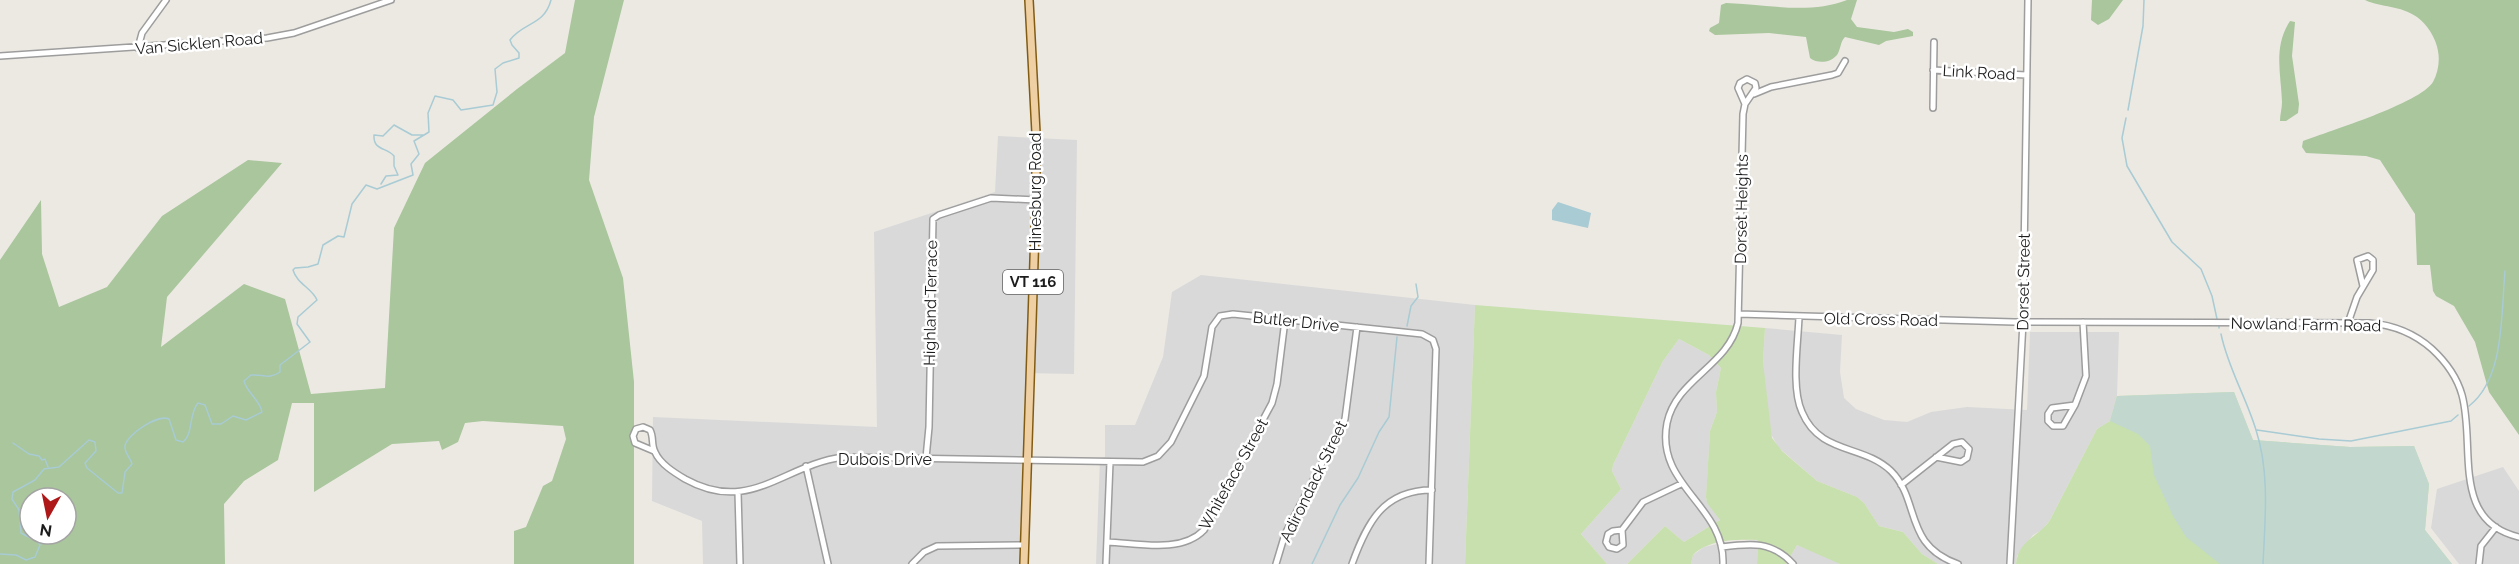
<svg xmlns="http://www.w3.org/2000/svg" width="2519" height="564" font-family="Raleway,sans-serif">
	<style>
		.residential { fill: #dad9d9 }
		.grass { fill: #c7e0ae }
		.forest { fill: #a9c69c; fill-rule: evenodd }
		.wetland { fill: #c2d8ce }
		.water { fill: #a8cbd4 }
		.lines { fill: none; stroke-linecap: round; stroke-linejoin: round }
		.stream { stroke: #a8cbd4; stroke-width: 1.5 }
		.minor-casing { stroke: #9d9d9d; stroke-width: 8 }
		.major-casing { stroke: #825c12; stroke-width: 10 }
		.minor { stroke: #fff; stroke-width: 5 }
		.major { stroke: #efcfa4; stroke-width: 7 }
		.labels { text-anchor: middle; stroke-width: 5; stroke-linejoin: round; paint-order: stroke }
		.shield { fill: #fff; stroke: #606060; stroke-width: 1.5 }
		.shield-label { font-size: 15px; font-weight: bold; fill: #1c1c1c }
		.street-label { font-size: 16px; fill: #1c1c1c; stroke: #fff }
	</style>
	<rect width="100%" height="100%" fill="#ece9e3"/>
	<path class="residential" d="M998 136 1077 140 1074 374 1026 373 1019 564H703L702 521 652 501 653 417 877 427 874 232 995 192Z
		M1201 275 1475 305 1465 564H1096L1100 458 1105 457V425H1135L1163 357 1172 292Z
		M1765 328 1842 335 1840 372 1844 398 1856 409 1884 420 1907 422 1931 412 1967 407 2027 410 2030 332H2119L2117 396 2110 421 2097 429 2050 520 2042 530 2033 535 2017 556 2016 564H1938L1922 554 1903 532 1879 526 1864 503 1857 497 1817 481 1778 447 1770 432 1765 396 1763 362Z
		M1679 339 1709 355 1721 368 1716 392 1717 412 1710 431 1706 499 1720 520 1684 542 1665 526 1627 564H1607L1581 534 1621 489 1612 471 1613 465 1663 361Z
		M2503 467 2519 491V564H2459L2431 528 2437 489Z
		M1758 540 1757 564H1691L1693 555 1704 547 1726 542Z
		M1797 545 1822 554 1840 564H1786Z"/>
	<path class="grass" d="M1475 305 1765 328 1763 362 1772 438 1782 451 1817 481 1857 497 1864 503 1879 526 1903 532 1922 554 1938 564H1840L1797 545 1786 564H1757L1758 540C1738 539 1708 539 1693 555L1691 564H1627L1665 526 1684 542 1720 520 1707 503 1706 497 1710 431 1717 412 1716 392 1721 368 1709 355 1679 339 1663 361 1613 465 1612 471 1621 489 1581 534 1607 564H1465Z
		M2234 392 2253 440 2350 447 2414 446 2429 484 2425 530 2452 564H2016C2018 540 2039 537 2050 520L2097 429 2110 421 2117 396Z"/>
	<path class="forest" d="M575 0H624L594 117 589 180 623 278 634 382V564H514V531L526 527 543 486 552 481 566 439 563 426 483 421 465 423 458 442 442 450 439 441 392 444 314 492V403H292L278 460 244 481 224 504 225 564H0V260L41 200 42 254 59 307 107 287 162 216 248 160 282 163 167 297 161 347 244 284 285 299 311 394 385 388 394 228 425 163 517 89 565 53ZM30 498H66V534H30Z
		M1847 0H1857L1851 19 1857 27 1894 32 1908 29 1913 32V36L1886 41 1879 45 1845 37C1840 42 1841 49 1837 55 1830 63 1818 64 1810 58L1806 37 1769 33 1715 35 1709 31 1710 28 1719 23 1721 5 1726 3C1765 4 1809 15 1847 0Z
		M2092 0H2123L2109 19 2098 25 2091 20Z
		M2365 0H2519V435L2489 392 2475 342 2454 306 2436 296 2433 291 2430 265H2417L2415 214 2380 160 2366 156 2306 153 2302 147 2303 141C2330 131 2420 103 2433 82 2438 73 2440 61 2438 51 2436 38 2427 24 2417 17 2400 5 2382 8 2365 0Z
		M2290 21 2295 22 2292 56 2299 104 2298 113 2286 121H2280C2280 114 2282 109 2282 102 2281 73 2273 47 2290 21Z"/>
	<path class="wetland" d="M2234 392 2253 440 2350 447 2414 446 2429 484 2425 530 2452 564H2220L2186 537 2173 516 2154 475 2150 446 2138 434 2110 421 2117 396Z"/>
	<path class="water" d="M1558 202 1591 213 1588 228 1552 220V210Z"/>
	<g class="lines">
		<path class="stream" d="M2128 110 2143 26 2144 0
			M2126 118 2122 138 2127 166 2172 242 2201 269 2212 296 2217 319
			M381 184 386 176 398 175 394 166V156C387 147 373 151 374 135L383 136 394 125 412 135H424
			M1407 326 1411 306 1418 297 1416 284
			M2219 326V328
			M2221 334C2228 368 2246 397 2256 430 2270 473 2265 520 2263 564
			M2469 406C2505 378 2501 313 2505 271
			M2257 430 2319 439 2351 441 2451 421 2458 415
			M13 443 29 454 39 456 42 460 45 459 48 467
			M0 554 16 555 26 560 35 557 40 545 38 542 21 533 19 510 12 499 13 492 35 480 44 469 59 467 89 440 95 442 96 451 85 463 87 468 118 493H122L125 472 132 464C131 458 124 453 125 446 127 434 158 414 169 419L176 440 183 442C194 433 188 415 198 403L205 405 212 424H221L233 416 246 420 262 412C260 400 247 393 244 381L251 375C263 374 269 380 280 372V365L310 342 297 324 298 317 317 300C312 288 297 284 293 270L295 268 308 267 318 264 323 245 338 236 344 237 352 204 366 185 377 189 413 175 411 164 419 154 414 141 429 132 428 113 435 96 453 100 461 110 493 105 497 92 495 69 503 63 519 58V53L512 45 510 40C523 22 544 26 551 0
			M1312 564 1340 505 1358 478 1379 432 1389 417 1397 337"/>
		<defs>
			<path id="minor" d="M138 48 142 33 166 0
				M0 56 267 38 294 33 391 0
				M1933 70 2026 75
				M1754 94 1771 87 1832 75 1838 73 1845 61
				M1933 108 1934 42
				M1739 314 2014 322 2370 323C2393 325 2414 333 2432 349 2446 362 2457 377 2462 395 2476 446 2450 521 2519 537
				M1799 317C1798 344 1791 388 1802 412 1820 455 1863 444 1891 471 1921 501 1903 545 1958 564
				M2348 323 2357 297 2373 270V260L2368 256 2357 260 2363 286
				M2075 405 2063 426H2053L2048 421V414L2052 408 2075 405 2086 376 2083 322
				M654 451 635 443 633 436 636 429 643 427 650 430C654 437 651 445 655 452 660 464 675 473 685 479 750 515 783 465 843 457L1143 462 1158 456 1171 442 1204 376 1212 327 1220 316 1233 314 1422 334 1433 340 1436 349 1429 564
				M926 458 929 427 933 219 939 215 991 198 1036 200
				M806 466 828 564
				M1901 485 1953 444 1962 442 1969 449 1967 458 1961 462 1936 457
				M738 492 740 564
				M1622 530 1623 545 1617 549 1609 547 1606 542 1608 534 1613 531 1622 530 1643 502 1681 484
				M1107 542C1137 543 1181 554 1204 530L1272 403 1277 384 1285 320
				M1722 547C1751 543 1772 541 1793 564
				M912 564 924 552 937 546 1024 545
				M1106 564 1110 462
				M1276 564 1285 534 1345 419 1357 327
				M1352 564C1367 523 1383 490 1432 490
				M1723 564C1725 505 1655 486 1667 423 1676 379 1728 366 1738 323L1743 114 1745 104 1756 88 1755 83 1747 79 1740 83 1738 88 1745 104
				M2010 564 2023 322 2028 0
				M2479 564 2481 546 2496 527"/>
			<path id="major" d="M1024 564 1036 200V133L1029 0"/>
		</defs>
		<use href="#minor" class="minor-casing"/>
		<use href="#major" class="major-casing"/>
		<use href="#minor" class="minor"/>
		<use href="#major" class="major"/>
	</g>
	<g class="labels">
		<rect class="shield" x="1003" y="270" width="60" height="24" rx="4.5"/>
		<g class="shield-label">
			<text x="1033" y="287">VT 116</text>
		</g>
		<g class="street-label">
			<text transform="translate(199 43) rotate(-5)" y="6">Van Sicklen Road</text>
			<text transform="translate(1979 72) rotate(3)" y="6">Link Road</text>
			<text transform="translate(1035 192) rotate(-90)" y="6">Hinesburg Road</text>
			<text transform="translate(1741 209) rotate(-89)" y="6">Dorset Heights</text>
			<text transform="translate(2023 282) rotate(-89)" y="6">Dorset Street</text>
			<text transform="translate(930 303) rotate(-89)" y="6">Highland Terrace</text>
			<text transform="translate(1881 319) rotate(1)" y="6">Old Cross Road</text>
			<text transform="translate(1296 321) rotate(6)" y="6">Butler Drive</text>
			<text transform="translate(2306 324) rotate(1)" y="6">Nowland Farm Road</text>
			<text x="885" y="465">Dubois Drive</text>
			<text transform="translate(1233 474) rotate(-61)" y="6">Whiteface Street</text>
			<text transform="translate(1313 481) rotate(-64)" y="6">Adirondack Street</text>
		</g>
	</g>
	<g transform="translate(48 516) rotate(189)"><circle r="28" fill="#ffffff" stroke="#a4a4a4" stroke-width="1.5"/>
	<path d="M0-4.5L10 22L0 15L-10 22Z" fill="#af1819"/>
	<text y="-9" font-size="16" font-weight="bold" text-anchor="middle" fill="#1c1c1c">N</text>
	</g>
</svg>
